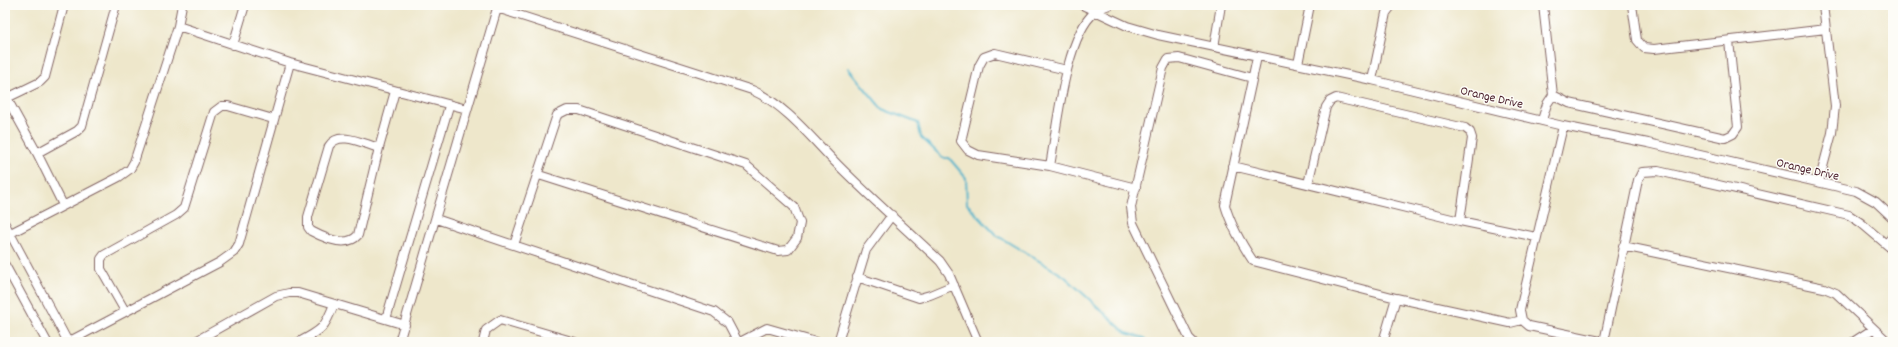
<svg xmlns="http://www.w3.org/2000/svg" width="1898" height="347" font-family="Dekko,sans-serif">
	<style>
		.lines { fill: none; stroke-linecap: round; stroke-linejoin: round }
		.stream { stroke: #4cb2cb; stroke-width: 2 }
		.minor-casing { stroke: #836563; stroke-width: 10 }
		.minor { stroke: #fff; stroke-width: 8 }
		.labels { text-anchor: middle; stroke-width: 3; stroke-linejoin: round; paint-order: stroke }
		.street-label { font-size: 13px; fill: #4a1f2b; stroke: #fdfcf7 }
	</style>
	<rect width="100%" height="100%" fill="#fdfcf7"/>
	<filter id="ink" filterUnits="userSpaceOnUse"><feTurbulence type="fractalNoise" baseFrequency=".025" numOctaves="2"/><feDisplacementMap in="SourceGraphic" scale="8" xChannelSelector="R" yChannelSelector="G"/><feConvolveMatrix kernelMatrix="1 2 1 2 8 2 1 2 1" color-interpolation-filters="sRGB"/></filter>
	<filter id="wash" filterUnits="userSpaceOnUse"><feTurbulence type="fractalNoise" baseFrequency=".012" numOctaves="4" result="noise"/><feDisplacementMap in="SourceGraphic" scale="16" xChannelSelector="R" yChannelSelector="G"/><feGaussianBlur stdDeviation="0.9" result="paint"/><feColorMatrix in="noise" values="0 0 0 0 0 0 0 0 0 0 0 0 0 0 0 0 0 1.4 0 .05"/><feComposite in="paint" operator="in"/></filter>
	<g filter="url(#wash)">
		<rect width="100%" height="100%" fill="#eee7cb"/>
		<g class="lines">
			<path class="stream" d="M848 68 882 109 918 123 921 137 943 158H949L966 178 967 204 996 235 1064 276 1126 333 1144 338 1147 342"/>
		</g>
	</g>
	<g filter="url(#ink)">
		<g class="lines">
			<defs>
				<path id="minor" d="M182 5 178 26 290 63 467 109
					M1082 5 1127 26 1158 35 1372 80 1563 126 1648 143 1856 191 1876 202 1893 218
					M1543 5 1553 95 1569 103 1725 138 1733 134 1738 127 1729 41
					M1632 5 1637 40 1644 48 1654 49 1826 29
					M497 8 752 90C787 106 811 138 838 165 871 198 906 229 940 261L949 274 978 342
					M233 45 245 5
					M1214 47 1221 5
					M1257 57 1225 205C1231 226 1241 243 1253 261L1396 298 1510 323 1522 320
					M1298 64 1310 5
					M1067 70 995 53 984 57 979 66 961 141 968 150 978 155 1050 166 1136 188
					M1372 80 1386 13 1392 5
					M5 95 37 153 63 205
					M7 98 40 82 45 77 64 5
					M1542 120 1547 104 1553 95
					M1563 126 1520 310 1522 320 1529 326 1605 342
					M379 148C364 144 339 130 329 146L308 217V227L311 231C324 238 347 248 358 235L379 148 395 91
					M37 153 77 131 82 126 116 5
					M1050 166C1057 128 1065 36 1095 12 1098 9 1104 7 1109 5
					M1233 166 1460 221 1536 237
					M1819 182 1832 133 1835 106 1823 5
					M1308 184 1326 107 1330 101 1336 98 1465 128 1470 132 1472 138 1460 221
					M436 219 714 312 728 323 738 342
					M5 224 68 342
					M5 236 119 177 130 169 134 162 178 26
					M1886 244 1893 236
					M514 245 557 115 567 110H579L746 165 794 207 800 223 797 238 788 250 778 251 539 175
					M1623 246 1824 288 1836 293 1888 342
					M5 265 47 342
					M857 277 919 298 930 295 954 285
					M125 311 101 269V259L104 255 176 215 184 208 214 112 222 106H228L273 119
					M386 319 449 106
					M68 342 220 262 234 252 239 244 290 63
					M194 342 276 296 289 293H298L405 325
					M299 342C322 330 325 328 334 304
					M399 342 498 5
					M483 342 486 330 500 320 575 342
					M740 342 767 328 816 342
					M838 342 866 250 892 215
					M1193 342 1189 338 1133 223 1131 207 1163 68 1168 59 1179 58 1252 78
					M1383 342 1396 298
					M1604 342 1638 180 1642 172 1658 171 1849 215 1861 223 1893 250
					M1853 342 1873 329"/>
			</defs>
			<use href="#minor" class="minor-casing"/>
			<use href="#minor" class="minor"/>
		</g>
	</g>
	<g class="labels">
		<g class="street-label">
			<text transform="translate(1492 96) rotate(13)" y="5">Orange Drive</text>
			<text transform="translate(1808 168) rotate(13)" y="5">Orange Drive</text>
		</g>
	</g>
	<rect width="1898" height="347" fill="none" stroke="#fdfcf7" stroke-width="20"/>
</svg>
